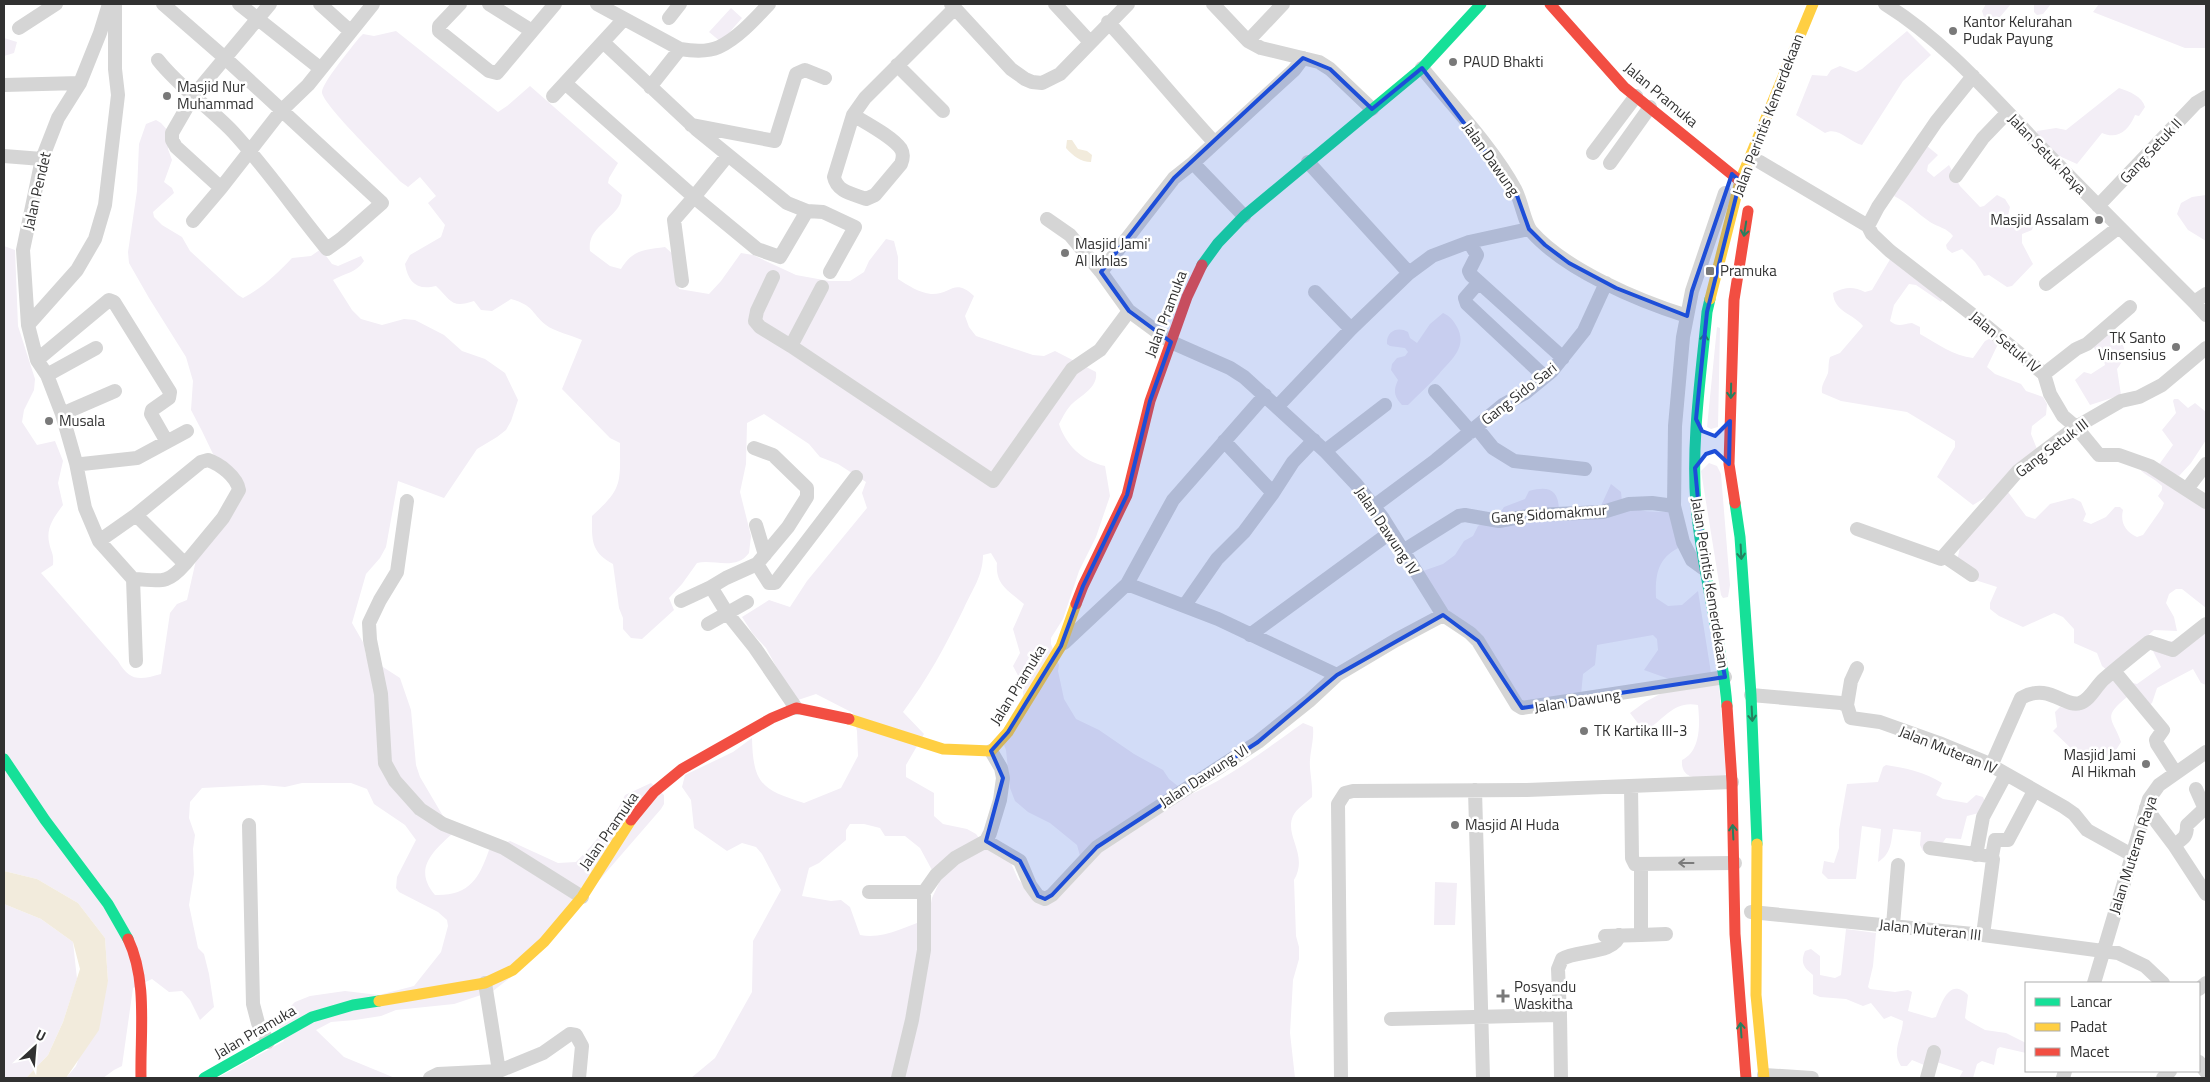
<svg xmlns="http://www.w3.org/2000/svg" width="2210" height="1082" font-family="'Titillium Web',sans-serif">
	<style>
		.green { fill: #f3eef6; fill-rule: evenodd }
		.water { fill: #f2ebdc }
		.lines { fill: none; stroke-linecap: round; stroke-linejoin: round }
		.street { stroke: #d5d5d5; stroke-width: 14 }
		.fast { stroke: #16e098; stroke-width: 11 }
		.slow { stroke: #ffcf43; stroke-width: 11 }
		.jam { stroke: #f24e42; stroke-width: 11 }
		.oneway { stroke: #25805f }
		.oneway2 { stroke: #7b7b7b }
		.marked { fill: #1d4ed8; fill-opacity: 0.2; stroke: #1d4ed8; stroke-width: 4; stroke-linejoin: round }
		.poi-dot { fill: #797979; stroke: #fff; stroke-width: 2 }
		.labels { text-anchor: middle; stroke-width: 5; stroke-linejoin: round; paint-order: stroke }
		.poi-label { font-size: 15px; fill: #313131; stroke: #fff; text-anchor: start }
		.street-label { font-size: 15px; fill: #313131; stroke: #fff }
	</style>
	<rect width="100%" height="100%" fill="#fff"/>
	<path class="green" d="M1986 4H2011L1994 24 1985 20 1982 11Z
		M2032 4H2051L2043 14 2037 15 2034 12V5Z
		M2099 4H2206V48H2185L2093 12Z
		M731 8 742 18 721 42 709 32Z
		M396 31 498 112 507 106 530 86 618 163 609 178 608 183 622 195C621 198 621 203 619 206 609 222 587 229 590 251L610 266 621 269C633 249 645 250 665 247L674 255 679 289 709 294 721 281 741 253 753 255 796 275 829 281H850L864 272 869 261 886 239 894 241 898 257V279C907 285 920 293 931 294 951 295 954 277 974 296L965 316 969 327 976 336 1033 355 1044 356 1055 351 1096 372C1098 387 1083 394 1073 403 1067 408 1063 417 1059 424 1066 445 1082 461 1105 466L1110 496 1096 537 1079 571 1063 619 1051 638V644L1059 665 1058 671 1064 699 1076 719 1099 730 1134 754 1163 770 1169 779 1189 795C1226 780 1269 747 1303 723L1313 727C1314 739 1311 748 1310 760 1309 769 1313 784 1312 797 1307 802 1296 809 1293 816 1284 836 1309 855 1294 880L1296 936 1299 947V959L1293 980 1290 1033 1295 1078H691L715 1058 752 992 753 941 781 890 762 854 756 847 742 843 727 851 694 828 691 800 682 787 685 775 733 752 752 738C753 784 762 790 804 803L841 788 858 756 857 731 853 713 816 694 795 701 766 648 753 634 742 617 769 600 790 607 807 581 867 508 862 493 866 482 838 464 820 457 809 444 764 414 747 423 746 464 740 492 751 536 749 553C736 571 714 559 697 563L682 584 669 598 674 610 642 639 631 638 623 629V618L619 608 613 564C590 552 592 539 592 516 623 488 620 483 620 443L610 438 562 389 582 340C573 336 553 331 546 325 530 312 535 306 511 299L492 311 481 310 474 301C451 309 451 300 436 286 417 291 408 282 405 264L410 255 441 237 445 225 428 203 436 196 420 177 408 187 401 182C389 169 321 103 322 92 322 83 352 47 359 38L363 34 374 36ZM991 553 997 563C995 585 1009 591 1024 604L1013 629 1020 653 1013 666 1023 685V696L1000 735 1006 750 1010 788 1015 801 1028 812 1050 823 1077 845 1084 870 1048 894 1025 887 1018 879 1011 863 997 853 986 848 976 834 967 829 943 824 934 816V793L906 777V765L924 734 903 712C927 680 946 645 964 608 972 590 983 576 983 555ZM850 824H864L880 828 885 836H905L920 848 939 883 932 898 928 919C906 926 883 940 860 935L850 907 841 900 831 901 802 896 809 868 819 863 846 840V830Z
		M1907 31 1931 55 1903 81 1862 145C1849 142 1838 126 1825 133L1796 115 1812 75 1827 76 1831 70 1840 66 1856 72 1862 69Z
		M4 38 17 42 14 53 4 56Z
		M2119 88C2130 92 2142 96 2145 107L2139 116 2135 115C2129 130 2118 140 2102 133L2077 164 2057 155 2037 138V131L2056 128 2066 130Z
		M156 120 161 123 169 132 168 149 172 160 164 182 172 188 174 193 153 212 154 217 162 225 182 237 190 251 238 295 243 298C262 288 277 274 292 258L311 256 321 249 332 264 338 266 361 256 364 261C356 273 345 273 333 280L352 310 361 319 382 325 404 319 415 320 444 335 462 351 485 359 505 373 518 400 511 421 506 430 497 437 477 449 444 498 398 481 386 547 380 558 366 574 352 623 364 644 366 656 400 678 411 710 416 765 420 777 453 833C432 852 413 869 435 895 469 896 479 879 489 850L510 841 558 863 576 862C596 842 613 821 625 795L651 783 664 795V804L661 809 524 967 493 991 454 1004 396 1010 381 1016 355 1020 331 1022 316 1030 344 1057 395 1078H217L284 1041 278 1024 287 1022V1010L295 1002 310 996 345 991 379 995 414 986 441 952 448 926 447 920 438 912 399 892 396 888 397 877 416 840 405 825 374 804 367 789 351 783H302L285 787 263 785 202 788 190 802 189 818 195 835 193 849 194 874 189 905 198 948 204 954 209 974 214 1007 200 1020 190 1000 182 991 169 992 152 979 133 988 122 1066 114 1070 103 1078H66L76 1066 108 981 105 938 78 903 37 879 4 871V246L15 250 18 326 35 379 34 390 24 410 22 422 37 445 55 441 63 461 58 483 63 505C55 516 46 527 49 542 51 553 54 552 53 565L41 573 118 661C130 682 140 680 161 674L170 613 177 604 187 600 196 560 243 487 213 454 202 431 191 410 193 381 186 357 149 298 129 263 128 252 137 191 139 144 146 124Z
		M1927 146 1938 155 1928 165 1927 171 1934 177 1949 165 1960 186 1980 207 1984 206 1997 195 2005 199 2010 207 2007 220 2010 224 2018 226 2030 219 2034 223 2032 230 2022 234V243L2033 264 2012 286 2007 287 1989 275 1984 276 1975 262 1962 249 1952 253 1947 249 1946 245 1953 236C1947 228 1938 227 1930 222 1917 213 1908 203 1894 196Z
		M2206 195V241L2188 230 2177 214 2181 203 2192 197Z
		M1892 256 1944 298 1941 302 1916 285 1909 284 1894 305 1890 321C1899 328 1902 324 1912 323L1920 327V334C1936 343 1954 356 1973 358L1985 341 1991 338 1998 344 1987 367 1995 374 2021 384 2026 391 2043 397 2047 404 2046 415 2032 426 2031 434 2037 449 1986 497 1973 505 1937 477 1955 447V441L1907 412 1841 401 1822 393C1821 385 1825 381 1828 373 1829 368 1828 363 1830 357L1840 353 1863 326C1854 314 1834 312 1833 293 1845 287 1853 286 1865 292L1872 290Z
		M1443 313C1450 316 1453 320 1457 327 1468 347 1451 360 1439 374 1429 385 1419 394 1408 405H1402C1394 396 1393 391 1398 380L1391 370 1392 364 1397 358 1405 356 1408 352 1405 348 1390 346 1387 344C1386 331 1398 326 1408 332L1410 338 1417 343 1430 324Z
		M2112 326C2122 345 2132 350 2117 369L2121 395 2090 405 2075 380 2084 372 2091 374 2105 365 2104 361 2091 344Z
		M1717 327 1720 328 1718 427 1711 429 1707 427Z
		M2174 399H2178L2188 408 2195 403 2206 412V440L2191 463 2179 476 2158 466 2173 445 2162 430 2176 413 2173 401Z
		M1709 463 1717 466 1721 474 1730 585 1728 597 1723 598 1721 595 1701 471Z
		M2136 465 2206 505V608L2182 589H2176L2169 594 2166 603 2174 617 2177 631 2154 630 2108 671 2102 666 2097 653 2074 643V629L2063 617 2054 613 2023 627 1999 616 1990 609V603L1997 587 1972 579 1957 561 1962 538 2008 492 2026 516 2035 519 2050 504 2073 498 2081 502 2086 514 2083 521 2091 524 2106 517 2115 507H2120L2123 510C2120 522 2125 532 2137 537L2143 535 2162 508 2164 503 2158 496 2162 490V486C2153 477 2143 475 2136 465Z
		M1611 484 1621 492 1622 502C1640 514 1651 511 1671 512L1682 546C1658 557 1655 573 1656 598L1668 606 1682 605 1698 591 1711 673 1672 680 1644 670 1658 650 1657 639 1653 635 1597 645 1595 665 1583 674 1581 695 1519 702 1446 612 1423 571 1443 564 1455 555 1464 541 1473 536 1478 526 1498 516 1504 507 1525 499 1529 491C1547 486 1558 488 1559 509L1599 510Z
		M2206 628V685L2201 683 2193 669 2157 688 2152 703 2148 706 2127 697C2101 718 2113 718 2121 742L2116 750 2094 764 2078 755 2053 731 2057 727 2055 712 2060 707 2074 710 2089 702 2110 678 2137 684 2161 667 2151 647 2155 642 2176 641Z
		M1719 684 1726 777C1709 777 1680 785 1682 760 1701 751 1700 724 1698 705 1675 700 1665 718 1648 729L1640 726 1630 713 1645 702 1662 693Z
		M1886 765C1905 768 1925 772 1942 783L1936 795 1943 799 1967 803 1976 795 1983 797 1985 802 1979 813 1967 816 1961 839 1946 838C1939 848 1936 851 1923 851L1920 845 1921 832 1893 829C1891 843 1891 854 1878 862L1881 829 1862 826 1856 879H1828L1822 873 1824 861 1834 863 1839 848V830L1847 784 1878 782 1883 767Z
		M1435 882 1457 883 1455 925H1434Z
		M4 904 41 919 73 942 77 979 63 1022 48 1055 26 1078H4Z
		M1846 929 1876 933 1873 966 1868 987 1870 989 1895 992 1908 990 1912 992 1908 1011 1932 1018 1936 1017C1942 1003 1949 977 1968 995L1965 1018 1967 1020 1985 1030 2006 1033 2026 1043V1053L2000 1047 1997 1049 1994 1065 1982 1061 1977 1064 1973 1078H1959L1963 1071 1937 1062 1929 1067 1912 1060 1907 1066H1901C1891 1051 1902 1038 1903 1021L1891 1016 1884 1019 1871 1003 1863 1006 1846 999 1820 997 1813 994V975C1804 968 1800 963 1805 951L1811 949 1820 956V975L1835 978 1841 975Z"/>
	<path class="water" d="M1067 140H1072L1078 149 1087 151 1092 155 1091 162C1081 162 1073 156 1066 148Z
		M4 871 37 879 78 903 105 938 108 981 99 1030 66 1078H26L48 1055 63 1022 80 969 73 942 41 919 4 904Z"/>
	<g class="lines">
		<path class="street" d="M109 4 100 33 80 83 58 118 42 159 23 250 28 325 37 360 47 375 62 414 76 463 82 464 137 458 187 431
			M239 4 321 69
			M320 4 350 31
			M460 4 439 26V31L489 71 497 73 555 4
			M489 4 532 31
			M597 4 680 49C692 51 708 52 719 47 738 38 755 19 769 4
			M951 4 1011 69 1025 79 1032 82 1042 83 1060 74 1128 4
			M1055 4 1090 42
			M1213 4 1248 41 1261 48 1319 62 1330 69 1372 109
			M1885 4C1943 40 1989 93 2036 142 2088 196 2141 249 2194 302L2206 294
			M669 18 680 4
			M1108 22C1145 62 1178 103 1214 142
			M19 28 56 4
			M1248 41 1283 4
			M603 42 696 129 787 203 807 211 823 212 855 227 830 272
			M1303 58 1294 70 1193 163 1174 178 1101 272 1129 311 1171 342 1230 368 1244 377 1325 451 1356 484 1382 517 1443 615 1470 633 1478 641 1517 705 1522 708 1725 677
			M158 60C179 87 209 107 233 132 267 169 295 210 327 249L341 239 382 203 225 58 163 4
			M897 65 943 111
			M1422 68C1452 105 1493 148 1515 189 1521 200 1525 224 1531 231 1565 270 1639 301 1687 316
			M565 83 694 197 728 155
			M4 85 80 83
			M650 87 680 49
			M553 96 624 19
			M853 115C866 123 893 137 901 149 904 154 903 159 901 164L875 195 866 199C853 194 837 192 834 177L853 115 865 98 955 8
			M691 125 775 141 796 74 805 70 825 78
			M1593 153 1636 96
			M4 156 42 159
			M1308 162 1409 273
			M1760 162 1868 226
			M1193 163 1244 216
			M1610 163 1650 107
			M1956 176 1983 138 2007 113
			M221 188 176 147 172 140V133L194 95 270 4
			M2098 206 2196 103 2206 97
			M1047 219 1070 235 1101 272
			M193 221 221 188 281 111 308 85 373 4
			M1868 226 1872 234 1890 251 1974 316 2044 374 2050 394 2063 416 2076 427 2099 455H2119L2150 466 2206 502
			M1868 226 1878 207 1936 122 1973 76
			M1469 242 1477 255 1469 271 1471 275 1563 358
			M773 277 757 311 755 321 760 327 791 346
			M682 281 674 220 694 197 757 249 780 257 807 211
			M1479 282 1465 298 1467 304 1545 377
			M2046 284 2119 227
			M822 287 791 346 993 481 1072 369 1100 350 1129 311
			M1315 292 1351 329
			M2194 302 2206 315
			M28 325 77 270 95 239 105 205 118 95 115 69V4
			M37 360 109 300 114 302 170 392 169 398 152 410 151 414 167 442
			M2044 374 2076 349 2087 344 2130 307
			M47 375 96 348
			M1435 391 1471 432
			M1277 407 1351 329 1409 273 1432 256 1469 242 1529 229
			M62 414 115 391
			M1476 427 1493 448 1514 461 1585 469
			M754 448 773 455 807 488V497L788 527 757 564 726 578 711 587 727 613 755 648 796 708
			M1325 451 1385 405
			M76 463 85 508 99 541 133 579 136 661
			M2187 489 2206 464
			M1273 493 1293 462 1314 440
			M407 501 397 572 380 600 369 623 370 640 381 694 385 763 395 781 420 809 443 824 504 848 582 897
			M1374 506 1436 460 1503 405 1525 393 1552 371 1584 331 1606 283
			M756 525 765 555
			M1857 529 1941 559 2018 471 2076 427 2121 401 2139 397 2162 385 2206 348
			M99 541 136 515 201 462 208 460C220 464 237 477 239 490L223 518 185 564
			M1403 551 1459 516 1465 515 1499 521 1533 515 1603 512 1629 504 1652 503 1674 506
			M1944 556 1972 575
			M757 564 769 583H775L856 477
			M1703 568 1692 560 1683 542 1674 506 1675 426 1683 337 1692 291 1725 193
			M133 579C160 580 166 586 185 564L136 515
			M1127 584 1218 619 1337 675
			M681 601 711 587
			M1185 605 1217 559 1244 532 1273 493 1224 441
			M708 624 747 602
			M1250 635 1391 532
			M1064 643 1127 584 1173 500 1265 395
			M2114 671 2163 730 2156 740 2157 744 2175 772
			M1751 695 1841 703 1847 705 1851 718 1880 722 1939 743 1985 762 2064 807 2074 814 2087 830 2132 855
			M1847 705 1851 681 1857 668
			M1991 766 2021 698C2049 682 2064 708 2080 703 2090 700 2096 686 2104 679 2119 666 2134 654 2149 642L2173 650 2206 624
			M1631 786 1632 858 1635 864 1735 863
			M1475 790 1483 1078
			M2146 808 2174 845 2206 894
			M249 825 253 1004 258 1023 268 1042
			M986 841 1020 861 1030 885 1038 896 1045 899 1052 895 1097 847 1258 742 1309 701 1337 675 1396 640 1443 615
			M2174 845C2184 838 2187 837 2187 825L2203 810 2204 807 2196 789
			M1930 848 1990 856 1993 859 1983 935
			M1976 855 1983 817 2006 774
			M1992 856 1995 840H2008L2034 791
			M869 892H924
			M1751 912 1983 935 2118 953 2145 966 2163 983
			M1893 925 1898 865
			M1641 935 1666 934
			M1605 936 1641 935V864
			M485 983 499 1071 543 1053 570 1034 576 1035 582 1046 579 1078
			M2094 983 2149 799 2159 785 2206 752
			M2199 989 2206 983
			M1560 1015 1561 1078
			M1391 1019 1560 1015 1558 969 1562 959C1576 950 1616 954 1619 935
			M2199 1062 2206 1072
			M1764 1075 1812 1078
			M430 1078 438 1074 499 1071
			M898 1078 912 1020 924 950V892L936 875 955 858 986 841 990 833 1000 800 1003 778 1001 768 991 751
			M1341 1078 1338 804 1345 793 1353 791 1527 790 1732 782
			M1927 1078 1934 1052
			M2063 1078 2065 1071
			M2163 1078 2170 1071"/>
		<path class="fast" d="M1202 265 1218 243 1244 216 1422 68 1481 4
			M1710 299 1707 312C1701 376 1691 441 1696 506 1702 573 1722 639 1727 706
			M1735 503 1740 537 1751 695 1757 844
			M4 759 45 820 108 904 128 939
			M204 1078 312 1017 353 1005 379 1001"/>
		<path class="slow" d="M1710 299 1740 181 1813 4
			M849 719 943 749 991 751 1008 732 1061 646 1076 604
			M1757 844 1756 995 1764 1078
			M379 1001 485 983 513 970 544 942 582 897 631 820"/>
		<path class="jam" d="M1550 4 1624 87 1740 181
			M1735 503 1729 464 1734 300 1748 211
			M1076 604 1083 586 1127 495 1150 401 1187 297 1202 265
			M1727 706 1732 782 1735 934 1746 1078
			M631 820 654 792 682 769 772 718 796 708 849 719
			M128 939C148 981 140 1033 141 1078"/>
	</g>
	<defs><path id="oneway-shaft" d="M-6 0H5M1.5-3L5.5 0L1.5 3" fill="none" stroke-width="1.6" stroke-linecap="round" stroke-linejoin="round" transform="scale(1.25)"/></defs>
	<g class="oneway">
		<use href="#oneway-shaft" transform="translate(1745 229) rotate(99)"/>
		<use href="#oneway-shaft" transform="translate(1704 341) rotate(-84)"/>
		<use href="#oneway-shaft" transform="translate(1731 391) rotate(91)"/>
		<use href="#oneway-shaft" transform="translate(1741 552) rotate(87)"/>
		<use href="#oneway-shaft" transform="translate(1752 714) rotate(87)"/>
		<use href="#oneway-shaft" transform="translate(1733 832) rotate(-93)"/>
		<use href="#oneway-shaft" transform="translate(1741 1030) rotate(-94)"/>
	</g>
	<use class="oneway2" href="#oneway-shaft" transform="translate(1686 863) rotate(180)"/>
	<path class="marked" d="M1303 58 1330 69 1372 109 1422 68 1515 190 1529 229 1545 245 1569 263 1616 288 1687 316 1692 291 1732 174 1740 181 1707 312 1696 419 1702 431 1715 436 1730 421 1729 464 1715 451 1706 454 1695 468 1705 573 1725 677 1522 708 1478 641 1443 615 1337 675 1258 742 1097 847 1052 895 1045 899 1038 896 1020 861 986 841 1003 778 991 751 1008 732 1061 646 1083 586 1127 495 1150 401 1171 342 1129 311 1101 272 1174 178Z"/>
	<g class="poi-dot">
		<circle cx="1953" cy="31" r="5"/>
		<circle cx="1453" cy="62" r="5"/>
		<circle cx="167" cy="96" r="5"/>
		<circle cx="2099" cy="220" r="5"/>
		<circle cx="1065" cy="253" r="5"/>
		<rect x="1705" y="266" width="10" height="10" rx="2.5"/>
		<circle cx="2176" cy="347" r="5"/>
		<circle cx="49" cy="421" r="5"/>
		<circle cx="1584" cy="731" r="5"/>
		<circle cx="2146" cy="764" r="5"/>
		<circle cx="1455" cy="825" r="5"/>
		<path d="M1500.5 988.5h5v5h5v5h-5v5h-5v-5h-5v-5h5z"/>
	</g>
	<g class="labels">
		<g class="poi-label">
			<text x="1963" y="27">Kantor Kelurahan<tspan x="1963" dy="17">Pudak Payung</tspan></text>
			<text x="1463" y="67">PAUD Bhakti</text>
			<text x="177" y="92">Masjid Nur<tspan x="177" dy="17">Muhammad</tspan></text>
			<text x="2089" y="225" text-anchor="end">Masjid Assalam</text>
			<text x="1075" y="249">Masjid Jami'<tspan x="1075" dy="17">Al Ikhlas</tspan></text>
			<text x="1720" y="276">Pramuka</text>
			<text x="2166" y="343" text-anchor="end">TK Santo<tspan x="2166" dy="17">Vinsensius</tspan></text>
			<text x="59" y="426">Musala</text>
			<text x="1594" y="736">TK Kartika III-3</text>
			<text x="2136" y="760" text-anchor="end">Masjid Jami<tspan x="2136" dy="17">Al Hikmah</tspan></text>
			<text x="1465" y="830">Masjid Al Huda</text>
			<text x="1514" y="992">Posyandu<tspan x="1514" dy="17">Waskitha</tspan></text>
		</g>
		<g class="street-label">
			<text transform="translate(1661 95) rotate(40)" y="5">Jalan Pramuka</text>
			<text transform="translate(1768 115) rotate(-69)" y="5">Jalan Perintis Kemerdekaan</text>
			<text transform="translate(2151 151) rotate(-47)" y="5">Gang Setuk II</text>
			<text transform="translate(2047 154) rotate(46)" y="5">Jalan Setuk Raya</text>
			<text transform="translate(1491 159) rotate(55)" y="5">Jalan Dawung</text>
			<text transform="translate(37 191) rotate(-77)" y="5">Jalan Pendet</text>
			<text transform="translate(1166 314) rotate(-69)" y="5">Jalan Pramuka</text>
			<text transform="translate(2005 342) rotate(40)" y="5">Jalan Setuk IV</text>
			<text transform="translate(1519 394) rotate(-38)" y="5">Gang Sido Sari</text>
			<text transform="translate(2052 448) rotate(-37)" y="5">Gang Setuk III</text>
			<text transform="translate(1549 514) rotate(-4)" y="5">Gang Sidomakmur</text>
			<text transform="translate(1387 531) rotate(56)" y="5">Jalan Dawung IV</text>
			<text transform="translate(1710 583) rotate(81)" y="5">Jalan Perintis Kemerdekaan</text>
			<text transform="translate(1018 685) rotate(-58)" y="5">Jalan Pramuka</text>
			<text transform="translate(1577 701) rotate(-9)" y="5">Jalan Dawung</text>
			<text transform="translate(1948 750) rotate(22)" y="5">Jalan Muteran IV</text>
			<text transform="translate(1204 776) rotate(-33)" y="5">Jalan Dawung VI</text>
			<text transform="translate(609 831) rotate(-55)" y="5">Jalan Pramuka</text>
			<text transform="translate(2133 855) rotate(-72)" y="5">Jalan Muteran Raya</text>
			<text transform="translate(1930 930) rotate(6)" y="5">Jalan Muteran III</text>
			<text transform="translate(255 1032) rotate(-30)" y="5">Jalan Pramuka</text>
		</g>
	</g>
	<rect width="2210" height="1082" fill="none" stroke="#313131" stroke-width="10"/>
	<rect x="2025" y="982" width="175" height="90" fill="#ffffff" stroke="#adadad"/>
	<rect x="2035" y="998" width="25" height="8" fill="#16e098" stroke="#adadad"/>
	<text x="2070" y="1007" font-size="15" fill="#313131">Lancar</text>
	<rect x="2035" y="1023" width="25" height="8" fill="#ffcf43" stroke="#adadad"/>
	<text x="2070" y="1032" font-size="15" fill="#313131">Padat</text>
	<rect x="2035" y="1048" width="25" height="8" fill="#f24e42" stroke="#adadad"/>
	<text x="2070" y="1057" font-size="15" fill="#313131">Macet</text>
	<g transform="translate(35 1047) rotate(26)" stroke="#ffffff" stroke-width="4" paint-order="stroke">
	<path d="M0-4L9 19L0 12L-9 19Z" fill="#313131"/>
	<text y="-8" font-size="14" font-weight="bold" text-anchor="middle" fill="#313131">U</text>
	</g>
</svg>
